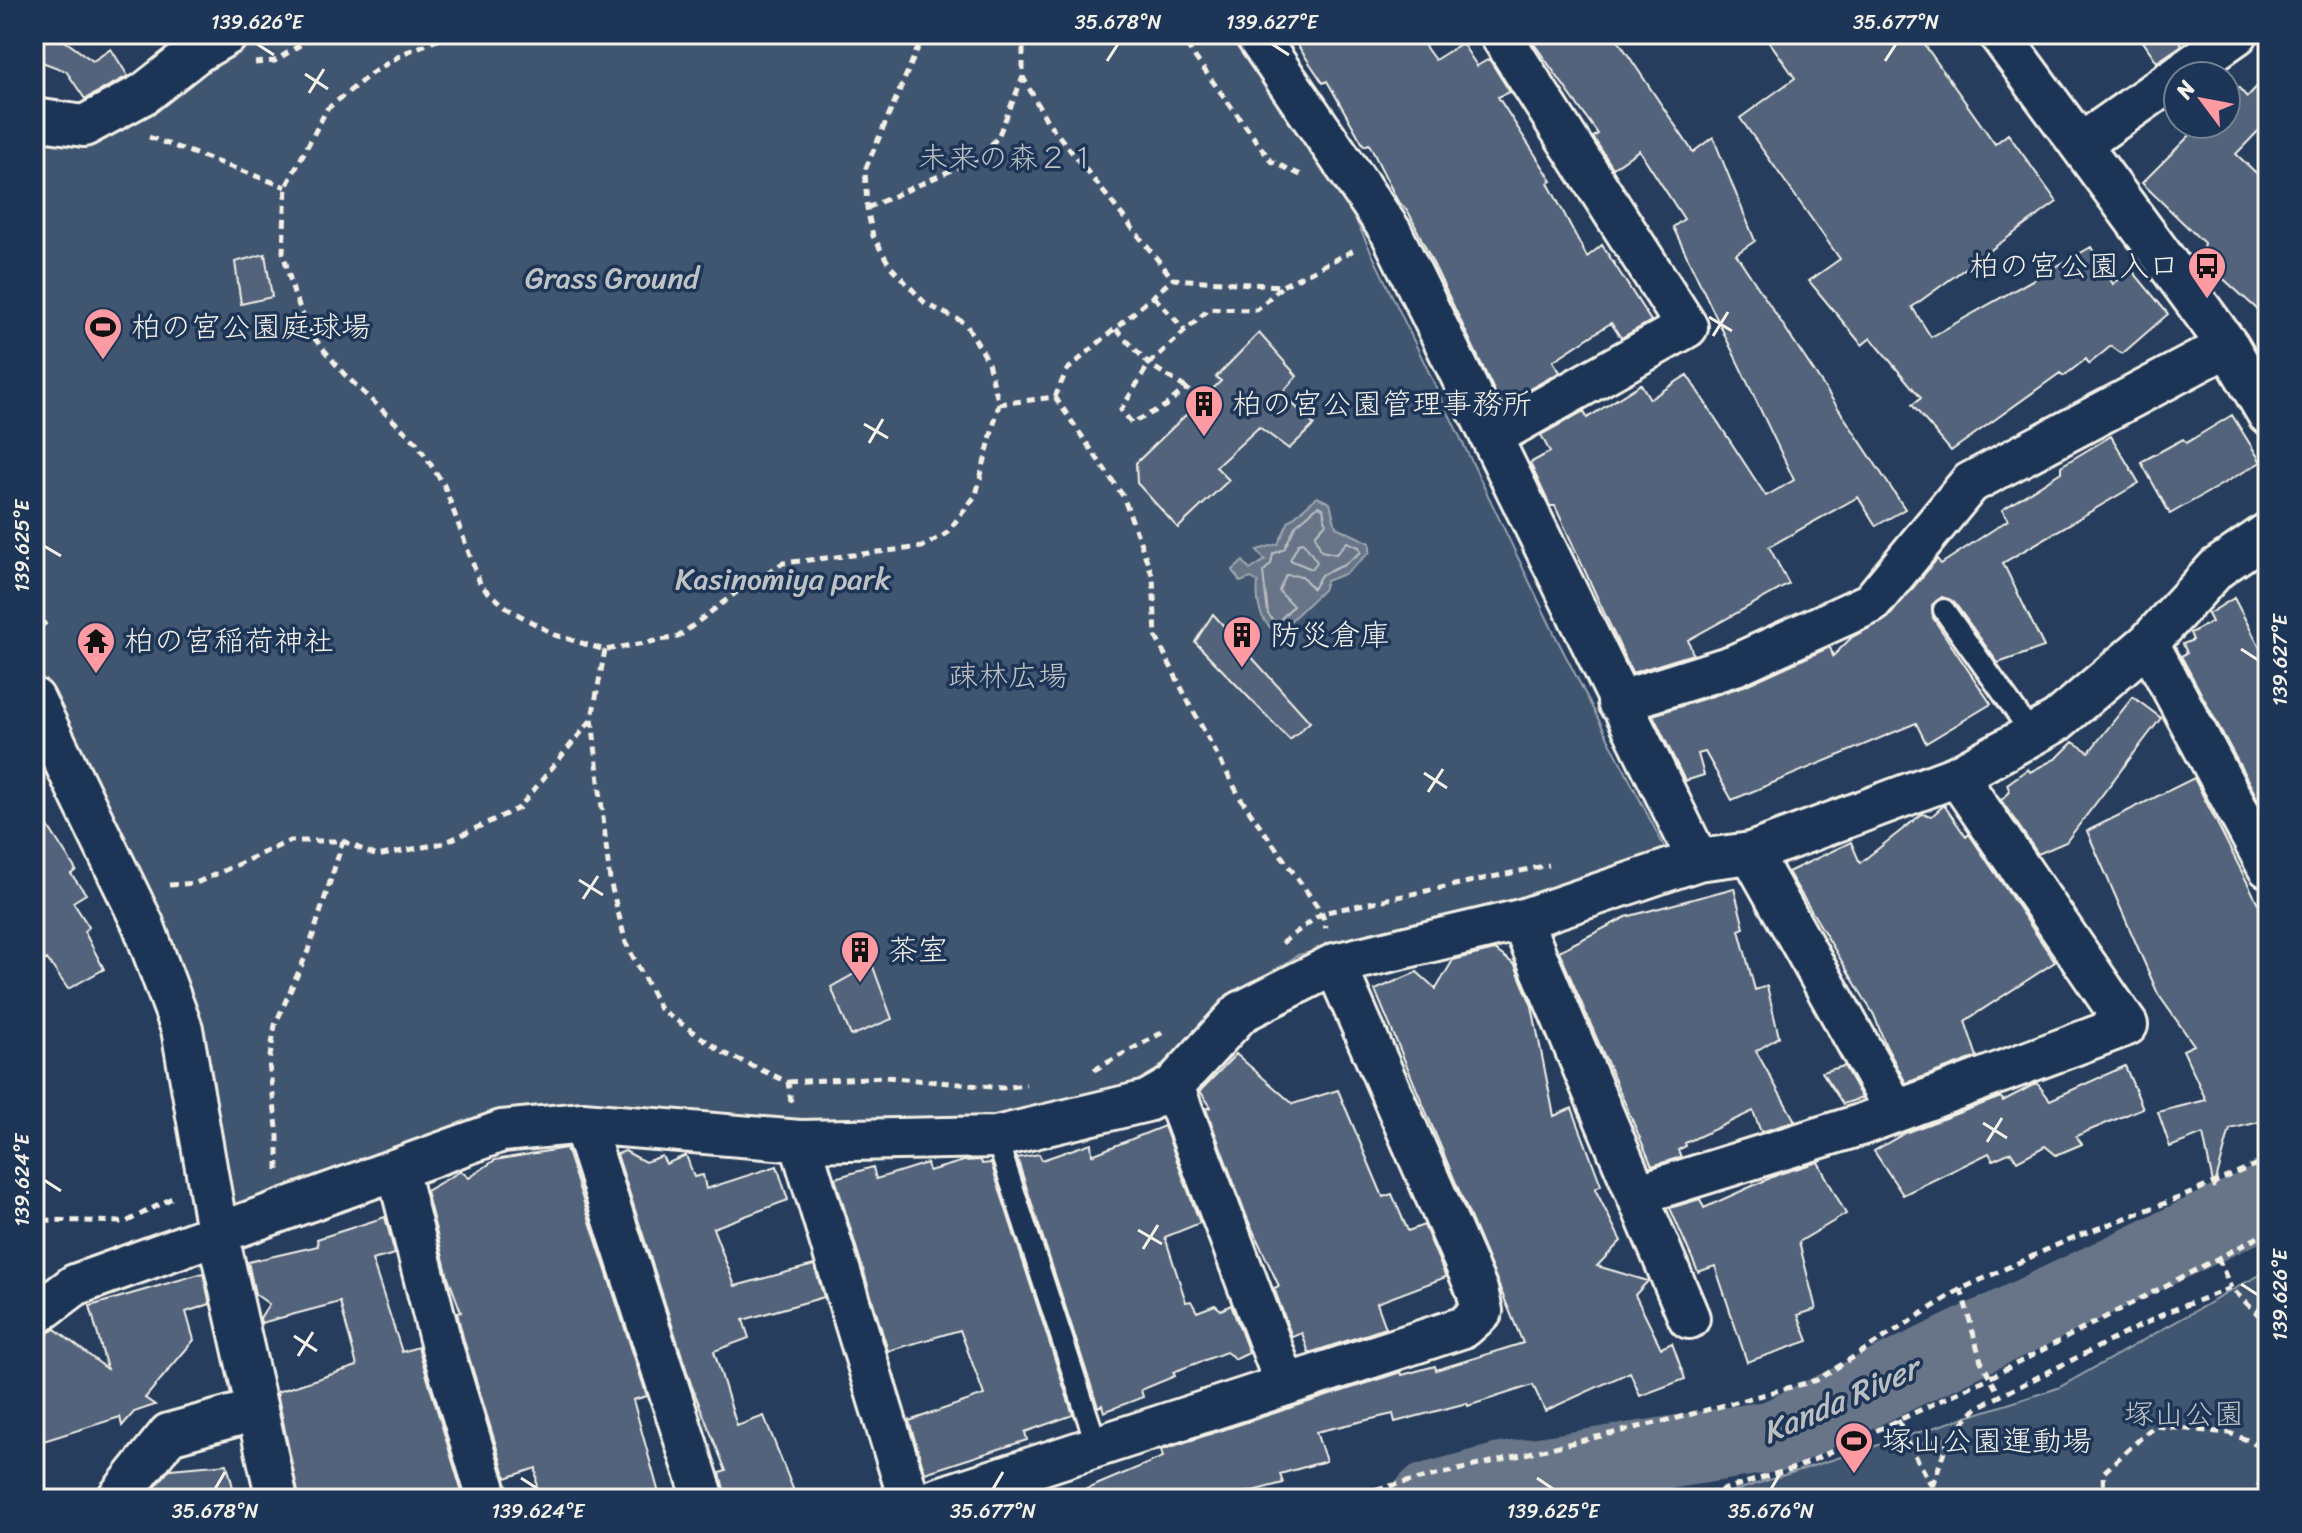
<svg xmlns="http://www.w3.org/2000/svg" width="2302" height="1533" font-family="Sriracha,'Klee One',sans-serif">
	<style>
		.green { fill: #40546f; stroke: #9aa2ac; stroke-width: 2 }
		.water { fill: #677588; stroke: #9fa7ae; stroke-width: 2 }
		.lines { fill: none; stroke-linecap: round; stroke-linejoin: round }
		.shore { stroke: #bcbfc2; stroke-width: 2 }
		.river { stroke: #677588; stroke-width: 72 }
		.building { fill: #52647b; stroke: #f4f1e8; stroke-width: 2 }
		.lane-casing { stroke: #f4f1e8; stroke-width: 26 }
		.street-casing { stroke: #f4f1e8; stroke-width: 46 }
		.path { stroke: #f4f1e8; stroke-width: 5; stroke-dasharray: 8 6; stroke-linecap: butt }
		.lane { stroke: #1d3557; stroke-width: 20 }
		.street { stroke: #1d3557; stroke-width: 40 }
		.ticks { fill: none; stroke: #f4f1e8; stroke-width: 3 }
		.labels { text-anchor: middle; stroke-width: 7; stroke-linejoin: round; paint-order: stroke }
		.park-label { font-size: 30px; fill: #bec2c4; stroke: #1d3557 }
		.poi-label { font-size: 30px; fill: #f4f1e8; stroke: #1d3557; text-anchor: start }
		.water-label { font-size: 32px; font-style: italic; fill: #bcbfc2; stroke: #1d3557 }
		.neatline { fill: none; stroke: #f4f1e8; stroke-width: 3 }
		.ticks-label { font-size: 20px; text-anchor: middle; fill: #f4f1e8 }
	</style>
	<rect width="100%" height="100%" fill="#263d5d"/>
	<filter id="ink" filterUnits="userSpaceOnUse"><feTurbulence type="fractalNoise" baseFrequency=".0125" numOctaves="2"/><feDisplacementMap in="SourceGraphic" scale="16" xChannelSelector="R" yChannelSelector="G"/><feConvolveMatrix kernelMatrix="1 2 1 2 8 2 1 2 1" color-interpolation-filters="sRGB"/></filter>
	<g filter="url(#ink)">
		<path class="green" d="M256 34H1232L1339 185 1556 637 1670 858 1393 935 1298 955 1219 1009 1140 1086 992 1122 583 1123 218 1236 182 1029 34 699V124L73 143Z
			M2268 1270V1499H1709L2058 1388Z"/>
		<path class="water" d="M1317 497 1330 503 1336 527 1370 543V552L1347 573 1326 581 1323 590 1289 622 1295 636 1290 643C1264 627 1255 613 1258 582L1251 578 1240 582 1233 570 1243 561 1250 570 1265 560 1257 550 1278 544 1289 521Z"/>
		<g class="lines">
			<path class="shore" d="M1318 506 1323 508 1326 523 1315 535 1321 551 1336 554 1347 542 1359 547 1361 552 1344 565 1321 575 1313 589 1302 576 1286 575 1279 591 1293 606 1276 624 1268 614 1263 572 1271 564 1273 554 1284 549 1296 525Z
				M1303 542 1317 562 1312 569 1290 560 1299 543Z"/>
			<path class="river" d="M1428 1499 1502 1479 1774 1436 2268 1199"/>
		</g>
		<path class="building" d="M34 34H55L93 61 111 49 128 76 85 99 66 71 34 59Z
			M1290 34H1416L1435 60 1462 43 1477 66 1489 59 1510 92 1498 97 1552 181 1548 183 1587 257 1602 245 1651 321 1621 338 1611 323 1553 361 1560 372 1501 405 1409 213 1397 200 1369 144 1364 146 1327 81 1323 83Z
			M1527 34H1614L1693 152 1713 137 1755 241 1736 254 1905 509 1876 526 1858 497 1769 547 1789 584 1688 640 1693 654 1632 673 1555 506H1550L1530 463 1550 452 1541 435 1584 411 1587 418 1641 384 1650 399 1687 375 1766 496 1794 480 1673 227 1684 219 1639 150 1613 168 1593 137 1598 134Z
			M1764 34H1917L1995 144 2008 134 2057 202 1912 307 1931 337 2091 247 2113 284 2132 270 2168 314 2122 354 2111 346 2089 364 2086 359 2064 376 2060 373 1951 451 1912 405 1921 398 1871 338 1862 345 1809 281 1840 259 1740 118 1795 78Z
			M2138 34H2174L2182 45 2157 62Z
			M2268 75V121L2236 154 2268 184V319L2217 273 2218 264 2202 253 2204 243 2142 183 2201 124H2226V99L2238 87 2247 97Z
			M265 254 272 297 241 304 235 262Z
			M1259 333 1297 376 1282 393 1314 425 1289 449 1259 427 1216 467 1229 480 1178 528 1137 483 1136 463 1221 381 1216 377Z
			M2232 415 2261 462 2170 514 2141 462 2183 439 2186 443Z
			M2111 436 2139 483 2003 563 2044 647 1998 663 1954 602 1942 597 1932 605 1933 618 1991 704 1926 743 1916 723 1732 800 1705 752 1698 754 1704 775 1685 781 1653 715 1744 686 1830 647 1833 656 1852 637 1888 618 1937 559 1941 564 2008 520 2002 510 2061 472V466Z
			M2234 598 2268 663V818L2181 656 2187 653 2183 644 2193 640 2190 633 2212 622 2208 614Z
			M1213 614 1310 722 1290 740 1195 642Z
			M2133 697 2161 718 2066 842 2038 854 2001 800 2010 792 2007 784 2028 769 2030 772 2057 758 2073 742 2089 752Z
			M2194 778 2268 923V1120L2230 1129 2214 1188 2203 1134 2170 1147 2158 1112 2206 1100 2183 1050 2194 1045 2158 994 2087 831Z
			M34 804 76 870 71 874 86 894 73 902 89 927 84 931 104 969 68 989 47 959 34 967Z
			M1944 805 1966 837 1969 834 2055 962 1965 1021 1977 1057 1906 1083 1886 1046 1874 1015 1788 872 1851 842 1860 863 1922 814 1932 816Z
			M1734 888 1744 928 1739 930 1755 990 1767 986 1779 1037 1756 1051 1795 1121 1761 1132 1753 1111 1685 1143 1686 1146 1678 1150 1681 1157 1652 1166 1559 951 1626 917Z
			M1495 950 1515 965 1532 1006 1554 1116 1572 1108 1601 1185 1595 1189 1621 1241 1597 1266 1648 1281 1635 1295 1661 1348 1672 1343 1685 1379 1640 1396 1630 1372 1545 1411 1533 1385 1468 1406 1467 1403 1395 1422 1393 1414 1316 1432 1326 1461 1280 1474 1283 1483 1222 1499H1063L1163 1457 1161 1450 1401 1372 1402 1375 1435 1366 1436 1370 1523 1343 1375 990 1417 972 1436 989 1453 960Z
			M872 964 892 1019 851 1036 831 987Z
			M1236 1054 1293 1104 1338 1090 1383 1197 1392 1194 1408 1231 1424 1225 1446 1277 1377 1303 1386 1328 1309 1353 1302 1333 1292 1337 1274 1288 1279 1286 1248 1220 1206 1109 1211 1107 1200 1091Z
			M1844 1066 1862 1098 1843 1104 1822 1072Z
			M2125 1066 2143 1108 2076 1136 2082 1144 2056 1155 2045 1146 2017 1161 2011 1152 1993 1160 1989 1153 1903 1195 1874 1151 1905 1133 2001 1097 2003 1101 2037 1083 2050 1100Z
			M1164 1126 1200 1223 1165 1237 1186 1302 1191 1301 1197 1312 1215 1305 1221 1310 1231 1305 1249 1353 1236 1359 1226 1352 1173 1372 1175 1376 1141 1390 1143 1397 1104 1412 1102 1405 1098 1407 1017 1158 1039 1154 1042 1160 1091 1143 1092 1155Z
			M566 1148 647 1396 633 1400 660 1497 677 1490 680 1499H537L536 1468 506 1478 464 1341 457 1313 461 1312 448 1277 426 1191 461 1171 469 1178 495 1160Z
			M625 1151 645 1162 662 1156 666 1164 686 1155 694 1177 703 1175 706 1189 777 1166 788 1200 713 1228 735 1286 814 1265 824 1297 743 1320 749 1338 714 1351 737 1426 764 1416 797 1499H726L720 1473 726 1471 691 1384 617 1154Z
			M981 1160 982 1164 991 1163 1073 1415 1025 1432 1027 1440 925 1473 909 1421 984 1395 960 1330 888 1351 835 1178 873 1167 876 1179 927 1163 929 1171 964 1161Z
			M1818 1162 1846 1214 1799 1242 1816 1309 1798 1315 1808 1341 1747 1362 1715 1266 1698 1272 1670 1208 1700 1199 1704 1208 1779 1174Z
			M385 1217 395 1254 372 1260 402 1352 418 1347 464 1499H299L277 1392 357 1366 340 1302 261 1323 260 1318 269 1304 255 1294 248 1262 318 1246 317 1239Z
			M203 1273 210 1304 186 1312 194 1340 145 1398 155 1405 134 1412 122 1426 120 1417 34 1444V1339L55 1329 107 1369 90 1306Z
			M227 1464 236 1499H146L170 1469Z"/>
		<g class="lines">
			<defs>
				<path id="lane" d="M1944 610 2032 734
					M996 1137 1097 1446"/>
				<path id="street" d="M1255 34 1391 232 1698 860
					M1999 34 2228 346 2268 414
					M34 119 84 126 145 93 197 52 228 34
					M2081 144 2237 34
					M1493 436 1687 327 1500 34
					M2148 643 2268 867
					M34 699 143 924 182 1029 218 1236 277 1499
					M1618 702 1735 665 1871 603 1970 483 2228 346
					M1751 853 1895 1110
					M1521 920 1689 1318
					M1173 1086 1285 1383
					M583 1123 704 1499
					M800 1141 909 1499
					M397 1169 442 1347 488 1499
					M1639 1194 1860 1125 2127 1025 1957 776
					M34 1316 75 1285 502 1131 583 1123 800 1141 996 1137 1147 1101 1173 1086 1241 1012 1335 964 1521 920 1698 860 1751 853 1957 776 2057 721 2148 643 2217 568 2268 533
					M117 1499 169 1434 256 1410
					M936 1499 1464 1327 1482 1311 1477 1290 1335 964"/>
			</defs>
			<use href="#lane" class="lane-casing"/>
			<use href="#street" class="street-casing"/>
			<path class="path" d="M452 34 404 53 372 73 327 109 286 187 283 252 294 294 311 334 344 374 416 442 444 485 481 586 510 610 555 635 605 650 678 637 742 588 783 563 922 547 946 534 976 495 999 404 987 359 965 323 926 304 890 266 873 236 867 208 865 170 924 34
				M1023 34V77L1047 121 1173 279
				M1178 34 1271 161 1305 177
				M255 63 275 61 317 34
				M149 137 286 187
				M867 208 979 158 998 137 1023 77
				M1154 297 1185 330
				M1116 329 1149 364 1186 388
				M1055 397 1123 496 1153 577 1156 637 1190 705 1241 799 1322 913 1326 928
				M1199 401 1186 388 1165 406 1132 423 1121 410 1149 364 1209 309 1257 310 1281 287
				M999 404 1055 397 1067 370 1173 279 1282 286 1354 250
				M34 607 46 627 34 635
				M605 650 592 718 610 881 626 943 660 1009 724 1053 788 1082 791 1102
				M169 885 196 883 290 841H343L377 856 444 843 519 808 592 719
				M1282 943 1322 913 1549 865
				M1094 1070 1165 1031
				M788 1082 885 1077 1002 1088 1026 1085
				M278 1170V1136L269 1063 275 1025 308 951 343 841
				M34 1231 45 1220 126 1222 172 1198
				M2218 1258 2231 1288
				M1961 1289 1981 1361 2000 1396
				M2257 1310H2268
				M1898 1420 1909 1444
				M1335 1499 1677 1418 1817 1380 1961 1289 2070 1239 2184 1196 2268 1159
				M1693 1499 1798 1467 1989 1378 2268 1232
				M1928 1499 1948 1440 1978 1407 2170 1311 2231 1288 2268 1324
				M1939 1499 1909 1444 1948 1440
				M2104 1499 2103 1473 2154 1426 2229 1433 2268 1448
				M2252 1499 2268 1467"/>
			<use href="#lane" class="lane"/>
			<use href="#street" class="street"/>
		</g>
	</g>
	<path class="ticks" d="M257 44 274 55M1272 44 1289 55M1107 61 1118 44M1885 61 1896 44M305 74 328 89M309 93 324 69M1709 317 1732 331M1713 336 1728 312M864 424 888 438M869 443 883 419M44 546 61 556M2241 649 2258 660M1424 773 1447 788M1428 792 1443 769M579 880 603 895M583 899 598 876M1983 1123 2007 1138M1987 1142 2002 1118M44 1180 61 1191M1138 1230 1162 1244M1143 1249 1158 1225M2241 1284 2258 1295M294 1336 317 1351M298 1356 313 1332M521 1478 538 1489M1537 1478 1553 1489M215 1489 225 1472M993 1489 1003 1472M1771 1489 1781 1472"/>
	<defs>
		<symbol id="bus-pin" viewBox="-11 -11 22 30"><path d="M0 17L-7.5 6A9.5 9.5 0 1 1 7.5 6Z" fill="#ff9aa2" stroke="#1d3557"/><path d="M-5-6H5V4H4V6H2V4H-2V6H-4V4H-5ZM-3.5-4V0h7V-4ZM-3.5 1.2v1.5H-2V1.2ZM2 1.2v1.5H3.5V1.2Z" fill="#111"/></symbol>
		<symbol id="stadium-pin" viewBox="-11 -11 22 30"><path d="M0 17L-7.5 6A9.5 9.5 0 1 1 7.5 6Z" fill="#ff9aa2" stroke="#1d3557"/><path d="M0-5a6.5 5 0 1 0 0 10a6.5 5 0 1 0 0-10ZM-3.5-1.8h7v3.6h-7Z" fill="#111"/></symbol>
		<symbol id="building-pin" viewBox="-11 -11 22 30"><path d="M0 17L-7.5 6A9.5 9.5 0 1 1 7.5 6Z" fill="#ff9aa2" stroke="#1d3557"/><path d="M-4-6H4V6H1V3H-1V6H-4ZM-2.5-4.3h1.7v1.8h-1.7ZM.8-4.3h1.7v1.8H.8ZM-2.5-1h1.7V.8h-1.7ZM.8-1h1.7V.8H.8Z" fill="#111"/></symbol>
		<symbol id="temple-pin" viewBox="-11 -11 22 30"><path d="M0 17L-7.5 6A9.5 9.5 0 1 1 7.5 6Z" fill="#ff9aa2" stroke="#1d3557"/><path d="M0-6L5-2H3V0L6.5 2.5H4V6H1.5V3h-3V6H-4V2.5H-6.5L-3 0V-2H-5Z" fill="#111"/></symbol>
	</defs>
	<g fill-rule="evenodd">
		<use href="#bus-pin" x="2185" y="244" width="44" height="60"/>
		<use href="#stadium-pin" x="81" y="305" width="44" height="60"/>
		<use href="#building-pin" x="1182" y="382" width="44" height="60"/>
		<use href="#building-pin" x="1220" y="613" width="44" height="60"/>
		<use href="#temple-pin" x="74" y="619" width="44" height="60"/>
		<use href="#building-pin" x="838" y="928" width="44" height="60"/>
		<use href="#stadium-pin" x="1832" y="1419" width="44" height="60"/>
	</g>
	<g class="labels">
		<g class="park-label">
			<text x="1008" y="168">未来の森２１</text>
			<text x="612" y="288">Grass Ground</text>
			<text x="783" y="589">Kasinomiya park</text>
			<text x="1008" y="686">疎林広場</text>
			<text x="2184" y="1424">塚山公園</text>
		</g>
		<g class="poi-label">
			<text x="2179" y="276" text-anchor="end">柏の宮公園入口</text>
			<text x="131" y="337">柏の宮公園庭球場</text>
			<text x="1232" y="414">柏の宮公園管理事務所</text>
			<text x="1270" y="645">防災倉庫</text>
			<text x="124" y="651">柏の宮稲荷神社</text>
			<text x="888" y="960">茶室</text>
			<text x="1882" y="1451">塚山公園運動場</text>
		</g>
		<g class="water-label">
			<text transform="translate(1840 1400) rotate(-24)" y="11">Kanda River</text>
		</g>
	</g>
	<rect width="2302" height="1533" fill="none" stroke="#1d3557" stroke-width="88"/>
	<g transform="translate(2202 100) rotate(302)"><circle r="38" fill="#1d3557" stroke="#738091" stroke-width="2"/>
	<path d="M0-6L14 30L0 20L-14 30Z" fill="#ff9aa2"/>
	<text y="-12" font-size="22" font-weight="bold" text-anchor="middle" fill="#f4f1e8">N</text>
	</g>
	<rect x="44" y="44" width="2214" height="1445" class="neatline"/>
	<g class="ticks-label">
		<text x="257" y="29">139.626°E</text>
		<text x="1118" y="29">35.678°N</text>
		<text x="1272" y="29">139.627°E</text>
		<text x="1896" y="29">35.677°N</text>
		<text transform="translate(22 546) rotate(-90)" y="7">139.625°E</text>
		<text transform="translate(2280 660) rotate(-90)" y="7">139.627°E</text>
		<text transform="translate(22 1180) rotate(-90)" y="7">139.624°E</text>
		<text transform="translate(2280 1295) rotate(-90)" y="7">139.626°E</text>
		<text x="215" y="1518">35.678°N</text>
		<text x="538" y="1518">139.624°E</text>
		<text x="993" y="1518">35.677°N</text>
		<text x="1553" y="1518">139.625°E</text>
		<text x="1771" y="1518">35.676°N</text>
	</g>
</svg>
